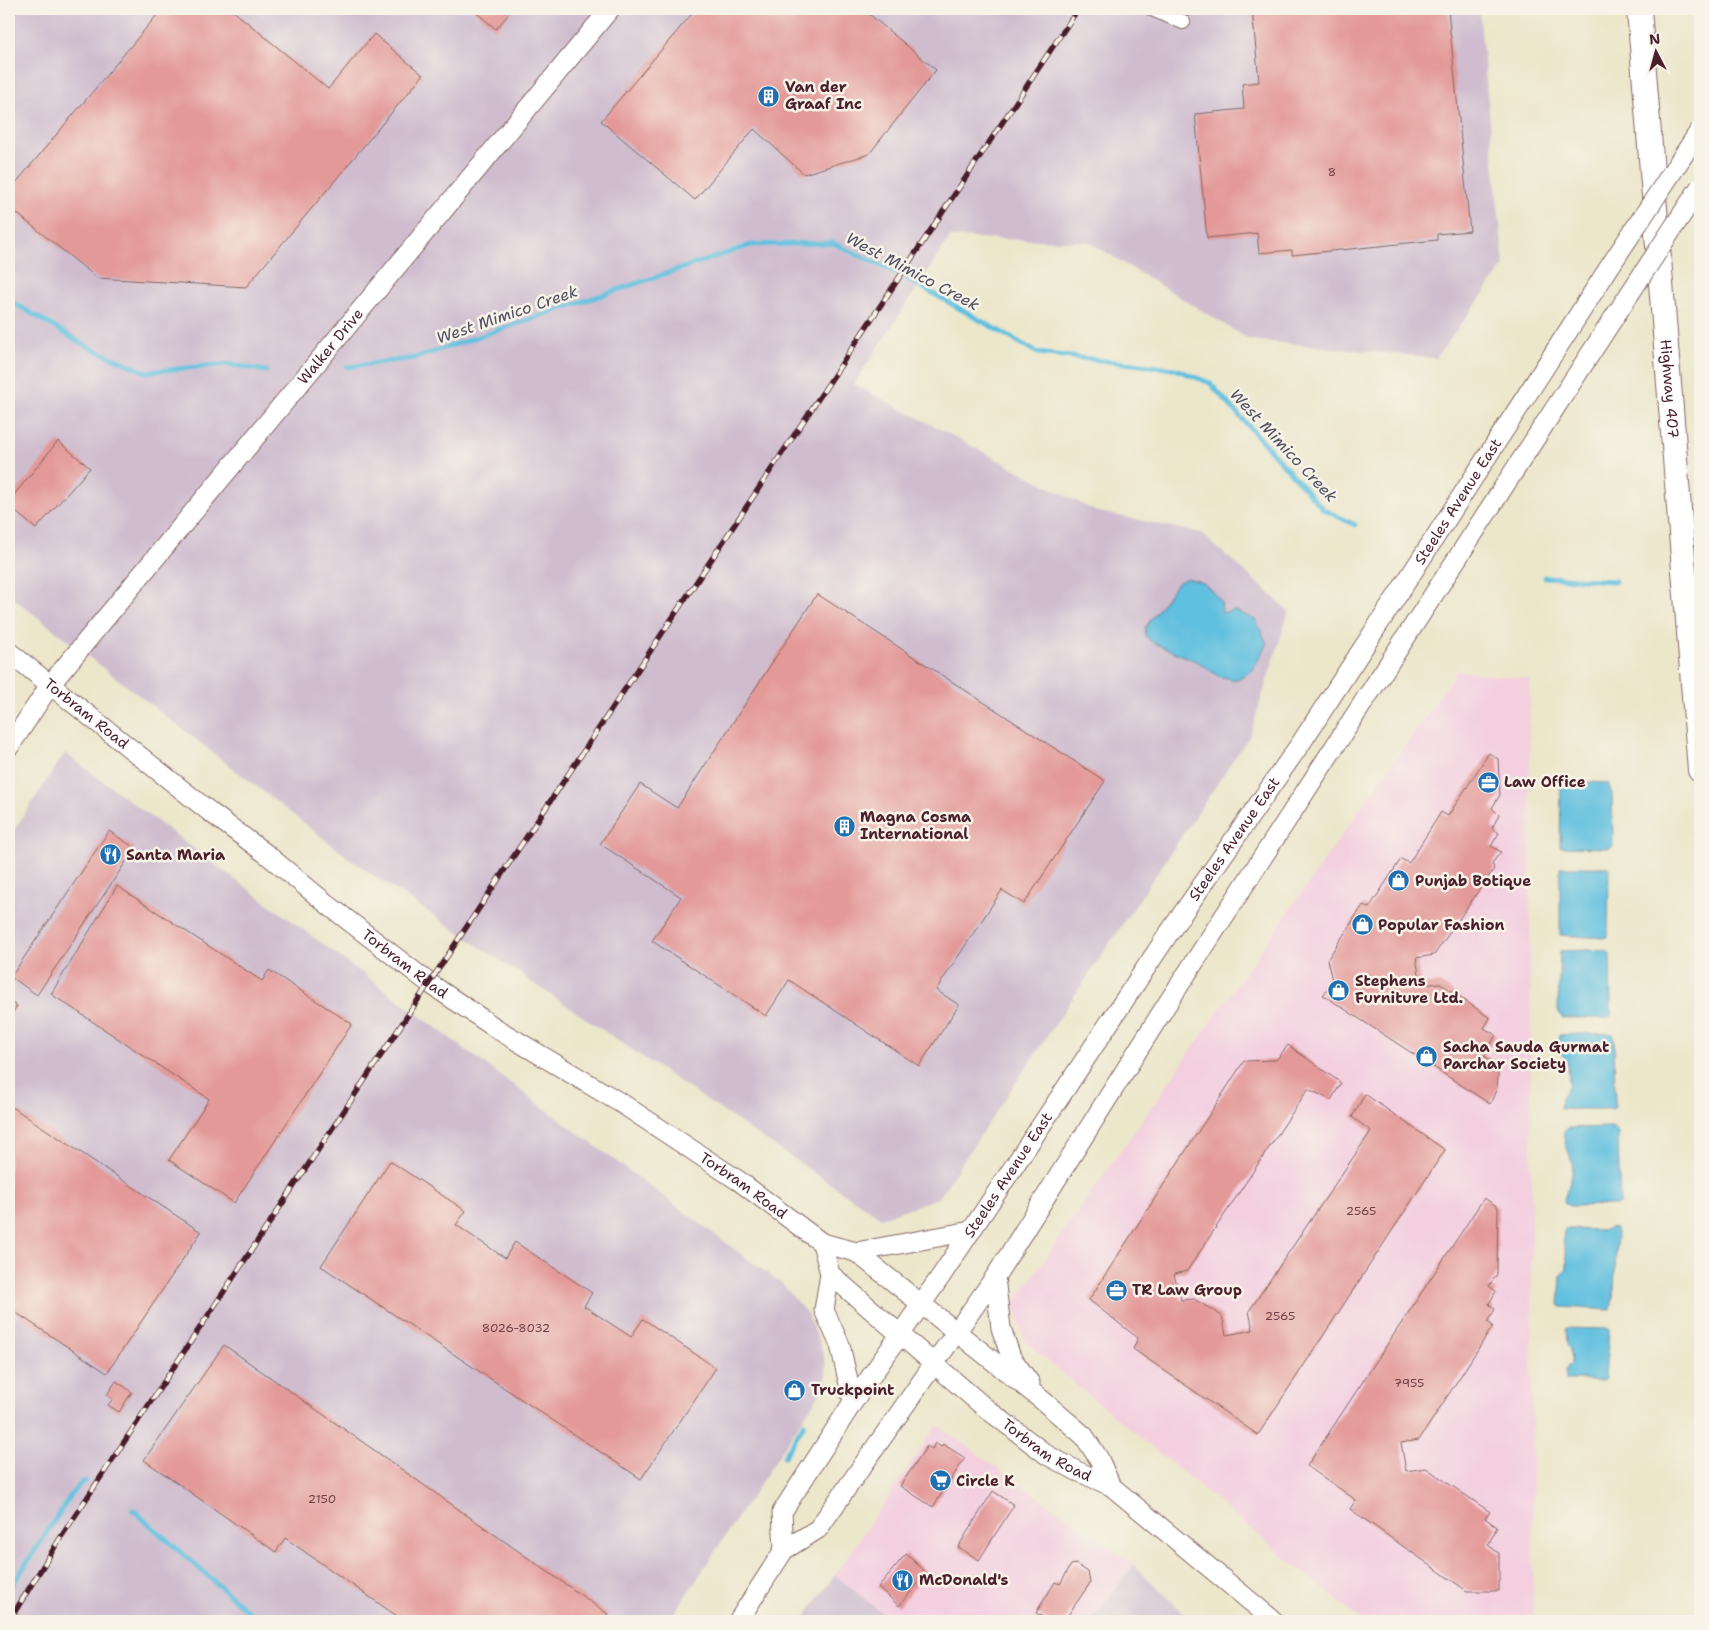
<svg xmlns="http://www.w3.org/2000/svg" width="1709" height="1630" font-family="'Shantell Sans',sans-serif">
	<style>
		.built { fill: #f3cfe0 }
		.industrial { fill: #cfbdcf }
		.water { fill: #61c0df; stroke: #567085 }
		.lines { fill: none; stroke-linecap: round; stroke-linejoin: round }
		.stream { stroke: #61c0df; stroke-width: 5 }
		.building { fill: #e39998 }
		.street-casing { stroke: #836563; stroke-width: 16 }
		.secondary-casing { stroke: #836563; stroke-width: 21 }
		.highway-casing { stroke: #836563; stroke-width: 26 }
		.street { stroke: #fff; stroke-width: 14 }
		.secondary { stroke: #fff; stroke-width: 19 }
		.highway { stroke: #fff; stroke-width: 24 }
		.rail-casing { stroke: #4a1f2b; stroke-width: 5.5 }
		.rail { stroke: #f7f3e8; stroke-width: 4; stroke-dasharray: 11; stroke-linecap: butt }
		.secondary-bridge-casing { stroke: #836563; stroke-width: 21; stroke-linecap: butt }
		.secondary-bridge { stroke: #fff; stroke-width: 19 }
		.labels { text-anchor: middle; stroke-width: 5; stroke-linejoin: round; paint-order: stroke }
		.number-label { font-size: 12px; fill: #703e46 }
		.poi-label { font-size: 15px; font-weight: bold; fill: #4a1f2b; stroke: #f7f3e8; text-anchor: start }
		.street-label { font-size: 15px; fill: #4a1f2b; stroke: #f7f3e8 }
		.water-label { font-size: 16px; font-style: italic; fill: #514f61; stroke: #f7f3e8 }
	</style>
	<rect width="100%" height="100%" fill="#f7f3e8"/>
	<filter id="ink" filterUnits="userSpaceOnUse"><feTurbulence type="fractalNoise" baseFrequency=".02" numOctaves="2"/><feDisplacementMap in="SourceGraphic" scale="10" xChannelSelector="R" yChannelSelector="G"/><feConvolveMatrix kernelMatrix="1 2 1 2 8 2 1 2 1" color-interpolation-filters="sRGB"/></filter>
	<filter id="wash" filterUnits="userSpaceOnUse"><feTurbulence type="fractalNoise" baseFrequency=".0096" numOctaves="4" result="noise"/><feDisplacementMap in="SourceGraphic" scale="20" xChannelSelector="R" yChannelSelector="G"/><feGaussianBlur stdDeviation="1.12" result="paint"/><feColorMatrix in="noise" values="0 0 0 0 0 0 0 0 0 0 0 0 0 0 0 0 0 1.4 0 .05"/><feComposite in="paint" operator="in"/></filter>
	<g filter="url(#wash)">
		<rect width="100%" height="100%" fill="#ece6ca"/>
		<path class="built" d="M1457 671 1529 679 1533 1621H1362L1024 1341 1014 1303Z
			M937 1425 1134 1565 1091 1621H892L835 1575Z"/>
		<path class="industrial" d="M9 9H1479L1504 266 1436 358 1250 340 1089 242 950 237 854 384 1095 511 1201 533 1289 611 1250 735 938 1198 881 1218 354 862 9 595Z
			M65 753 783 1285 807 1314 819 1341 826 1364V1384L669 1621H9V837Z
			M1134 1565 1192 1621H1091Z
			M835 1575 892 1621H802Z"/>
		<path class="water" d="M1187 578 1204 583 1221 601 1222 613 1234 610 1256 620 1267 643 1253 670 1236 680 1218 676 1198 662 1153 643 1146 637 1145 628 1177 583Z
			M1567 781 1608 783 1612 794 1613 845 1611 848 1560 847 1561 782Z
			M1560 867H1609L1608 937 1604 938 1560 935Z
			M1587 950 1606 951 1610 954 1611 1016 1609 1018H1562L1558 1010 1560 951Z
			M1608 1033 1613 1034 1614 1037 1615 1107 1612 1109H1560L1561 1098 1569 1085 1568 1065 1566 1059 1560 1053 1558 1046 1559 1035Z
			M1612 1127 1618 1132 1620 1204 1616 1205 1570 1206 1565 1204 1564 1199C1568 1186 1576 1172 1571 1159 1568 1149 1563 1142 1564 1131L1568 1128Z
			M1609 1228 1616 1229 1617 1233 1614 1290 1611 1310 1562 1307 1559 1305 1561 1276C1576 1264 1558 1246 1565 1229L1605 1230Z
			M1566 1328 1606 1329 1609 1330 1605 1378 1602 1380H1566L1565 1370 1571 1363 1570 1350 1567 1345Z"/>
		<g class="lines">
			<path class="stream" d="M9 300 88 347 146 372 228 364 266 371
				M347 367 415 358 751 245 833 243 897 273 1038 353 1175 369 1210 383 1323 509 1355 525
				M1545 577 1615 581
				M784 1457 804 1424
				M133 1510 259 1621
				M9 1590 71 1495 81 1483 85 1481"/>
		</g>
		<g id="blocks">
			<path class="building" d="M162 9H231L328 89 374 34 423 75 246 287 97 278 9 207V191Z
				M472 9H513L496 29Z
				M696 9H863L936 70 869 154 804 174 754 129 695 200 601 121Z
				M1252 9H1448L1470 231 1437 234V240L1292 255V250L1259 253 1257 233 1207 238 1195 114 1244 109 1242 84 1259 82Z
				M58 441 90 468 36 529 9 506V501Z
				M817 594 1105 781 1024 904 1002 890 936 990 959 1005 919 1066 789 980 766 1016 652 941 681 897 600 844 640 784 677 808Z
				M1489 753 1498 759 1500 795 1492 808 1499 815 1492 828 1499 833 1491 846 1501 852 1492 863 1494 869 1434 955 1416 958 1421 985 1440 983 1490 1018 1484 1028 1496 1035 1484 1056 1499 1065 1497 1088 1490 1104 1323 995 1333 984 1327 960 1363 905 1369 908 1401 859 1409 863 1441 812 1448 816Z
				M109 831 135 848 37 995 11 977Z
				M117 886 262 981 269 970 352 1024 234 1203 169 1160 209 1099 51 994Z
				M9 1001 17 1006 9 1018Z
				M1288 1045 1341 1083 1331 1100 1308 1089 1187 1271 1174 1274 1181 1300 1194 1299 1222 1316 1226 1335 1253 1330 1249 1311 1371 1131 1352 1117 1365 1094 1445 1150 1258 1435 1133 1349 1138 1338 1089 1300 1244 1061 1276 1060Z
				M9 1105 201 1232 107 1373 9 1308Z
				M390 1161 466 1211 456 1225 505 1258 515 1242 592 1293 584 1306 631 1337 643 1319 716 1368 641 1479 321 1266Z
				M1484 1198 1498 1207 1497 1274 1489 1286 1496 1291 1489 1304 1495 1309 1488 1322 1493 1326 1419 1440 1401 1443 1406 1471 1426 1468 1490 1512 1485 1518 1497 1527 1488 1545 1499 1553V1591H1467L1350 1509 1356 1500 1307 1466Z
				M224 1345 608 1614 602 1621H404L285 1538 276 1552 144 1460Z
				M116 1381 132 1392 119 1412 108 1405 113 1399 107 1395Z
				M935 1443 941 1447 943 1444 965 1458 933 1507 900 1486 927 1446 932 1449Z
				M993 1491 1014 1505 979 1560 958 1547Z
				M906 1554 927 1573 899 1606 878 1587Z
				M1076 1564 1088 1572 1090 1583 1064 1621H1046L1047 1619 1036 1613 1055 1582 1060 1584 1071 1565Z"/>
		</g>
	</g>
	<g filter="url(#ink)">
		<use href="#blocks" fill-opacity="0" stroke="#836563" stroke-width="1"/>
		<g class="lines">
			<defs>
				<path id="street" d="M1152 9 1183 22"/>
				<g id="secondary">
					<path id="s1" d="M9 652 210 812 265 853 327 904 429 983 497 1029 624 1105 739 1181 822 1243 856 1252 1042 1400 1084 1436 1099 1459 1111 1486"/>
					<path id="s2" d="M9 747 50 685 610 9"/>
					<path id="s3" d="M822 1243 830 1274 983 1406 1047 1455 1077 1471 1111 1486 1274 1621"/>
					<path d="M856 1252 971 1231"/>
					<path d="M830 1274 824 1310 840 1345 853 1402"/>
					<path d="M995 1277 1001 1328 1011 1357 1030 1383"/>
					<path id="s4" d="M784 1550 782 1512 853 1402 941 1276 1171 930 1301 743 1410 576 1612 263"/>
					<path d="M738 1621 784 1550 818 1529 995 1277 1167 1004 1613 319"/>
				</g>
				<g id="highway">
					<path id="s5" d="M1639 9 1700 770"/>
				</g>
			</defs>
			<use href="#street" class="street-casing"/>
			<use href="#secondary" class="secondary-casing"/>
			<use href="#highway" class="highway-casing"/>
			<use href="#street" class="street"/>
			<use href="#secondary" class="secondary"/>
			<use href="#highway" class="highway"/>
			<defs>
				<path id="rail" d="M9 1621 61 1537 292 1189 1078 9"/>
			</defs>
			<use href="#rail" class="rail-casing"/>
			<use href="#rail" class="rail"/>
			<defs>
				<path id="secondary-bridge" d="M1612 263 1700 130
					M1613 319 1700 187"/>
			</defs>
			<use href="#secondary-bridge" class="secondary-bridge-casing"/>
			<use href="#secondary-bridge" class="secondary-bridge"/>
		</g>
	</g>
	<defs>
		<symbol id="building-disc" viewBox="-11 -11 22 22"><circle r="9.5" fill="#1f6fb2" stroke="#f7f3e8"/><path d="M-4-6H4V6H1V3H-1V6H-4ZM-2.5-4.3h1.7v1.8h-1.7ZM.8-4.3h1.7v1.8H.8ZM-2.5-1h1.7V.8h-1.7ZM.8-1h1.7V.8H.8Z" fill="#fff"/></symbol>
		<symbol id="office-disc" viewBox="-11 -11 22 22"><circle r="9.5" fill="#1f6fb2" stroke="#f7f3e8"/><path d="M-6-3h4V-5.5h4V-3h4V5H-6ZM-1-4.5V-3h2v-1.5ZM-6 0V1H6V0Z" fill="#fff"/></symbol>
		<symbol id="restaurant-disc" viewBox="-11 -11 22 22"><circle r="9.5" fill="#1f6fb2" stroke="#f7f3e8"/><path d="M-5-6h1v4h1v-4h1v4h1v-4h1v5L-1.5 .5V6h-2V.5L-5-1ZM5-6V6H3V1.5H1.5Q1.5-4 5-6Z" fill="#fff"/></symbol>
		<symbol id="shop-disc" viewBox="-11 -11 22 22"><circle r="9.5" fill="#1f6fb2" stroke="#f7f3e8"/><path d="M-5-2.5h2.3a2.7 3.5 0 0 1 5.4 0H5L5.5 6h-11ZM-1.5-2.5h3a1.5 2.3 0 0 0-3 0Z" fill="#fff"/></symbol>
		<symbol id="supermarket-disc" viewBox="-11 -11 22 22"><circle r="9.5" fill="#1f6fb2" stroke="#f7f3e8"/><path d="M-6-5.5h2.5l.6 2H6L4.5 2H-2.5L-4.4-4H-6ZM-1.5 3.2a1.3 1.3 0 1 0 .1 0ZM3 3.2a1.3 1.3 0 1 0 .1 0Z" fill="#fff"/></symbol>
	</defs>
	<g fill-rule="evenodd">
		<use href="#building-disc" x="756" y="84" width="25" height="25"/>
		<use href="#office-disc" x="1476" y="770" width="25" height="25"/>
		<use href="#building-disc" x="832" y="814" width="25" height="25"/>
		<use href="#restaurant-disc" x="98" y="842" width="25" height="25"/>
		<use href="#shop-disc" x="1386" y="868" width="25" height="25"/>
		<use href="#shop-disc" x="1350" y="912" width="25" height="25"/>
		<use href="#shop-disc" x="1326" y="978" width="25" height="25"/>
		<use href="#shop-disc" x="1414" y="1044" width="25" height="25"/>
		<use href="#office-disc" x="1104" y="1278" width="25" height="25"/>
		<use href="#shop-disc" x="782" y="1378" width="25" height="25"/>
		<use href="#supermarket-disc" x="928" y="1468" width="25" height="25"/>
		<use href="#restaurant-disc" x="890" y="1568" width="25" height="25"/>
	</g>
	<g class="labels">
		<g class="number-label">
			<text x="1332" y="176">8</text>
			<text x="1361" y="1215">2565</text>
			<text x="1280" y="1320">2565</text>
			<text x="516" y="1332">8026-8032</text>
			<text x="1409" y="1387">7955</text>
			<text x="322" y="1503">2150</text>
		</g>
		<g class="poi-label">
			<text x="785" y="92">Van der<tspan x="785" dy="17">Graaf Inc</tspan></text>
			<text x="1504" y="787">Law Office</text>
			<text x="860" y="822">Magna Cosma<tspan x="860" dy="17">International</tspan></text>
			<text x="126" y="860">Santa Maria</text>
			<text x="1415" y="886">Punjab Botique</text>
			<text x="1378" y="930">Popular Fashion</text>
			<text x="1355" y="986">Stephens<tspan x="1355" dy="17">Furniture Ltd.</tspan></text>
			<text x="1443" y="1052">Sacha Sauda Gurmat<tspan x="1443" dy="17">Parchar Society</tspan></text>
			<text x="1132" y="1295">TR Law Group</text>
			<text x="811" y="1395">Truckpoint</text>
			<text x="956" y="1486">Circle K</text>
			<text x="919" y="1585">McDonald's</text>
		</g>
		<g class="street-label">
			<text dy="5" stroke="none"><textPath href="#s2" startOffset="514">Walker Drive</textPath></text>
			<text dy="5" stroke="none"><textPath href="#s5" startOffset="381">Highway 407</textPath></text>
			<text dy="5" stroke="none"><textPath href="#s4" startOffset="1254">Steeles Avenue East</textPath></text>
			<text dy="5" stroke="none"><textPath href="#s1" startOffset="99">Torbram Road</textPath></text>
			<text dy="5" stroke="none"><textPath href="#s4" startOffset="849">Steeles Avenue East</textPath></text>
			<text dy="5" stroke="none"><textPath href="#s1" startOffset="504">Torbram Road</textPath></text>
			<text dy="5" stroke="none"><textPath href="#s4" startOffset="444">Steeles Avenue East</textPath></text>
			<text dy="5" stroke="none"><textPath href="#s1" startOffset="909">Torbram Road</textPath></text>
			<text dy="5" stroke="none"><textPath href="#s3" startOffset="312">Torbram Road</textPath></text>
		</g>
		<g class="water-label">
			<text transform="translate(913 271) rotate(28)" y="6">West Mimico Creek</text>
			<text transform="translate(507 314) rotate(-19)" y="6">West Mimico Creek</text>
			<text transform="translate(1284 445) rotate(47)" y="6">West Mimico Creek</text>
		</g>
	</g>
	<rect width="1709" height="1630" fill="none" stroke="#f7f3e8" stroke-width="30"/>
	<g transform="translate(1656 52) rotate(354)" stroke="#f7f3e8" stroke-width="4" paint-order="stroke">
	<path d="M0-4L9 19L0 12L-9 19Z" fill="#4a1f2b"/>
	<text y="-8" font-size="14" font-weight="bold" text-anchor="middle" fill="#4a1f2b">N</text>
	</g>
</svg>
